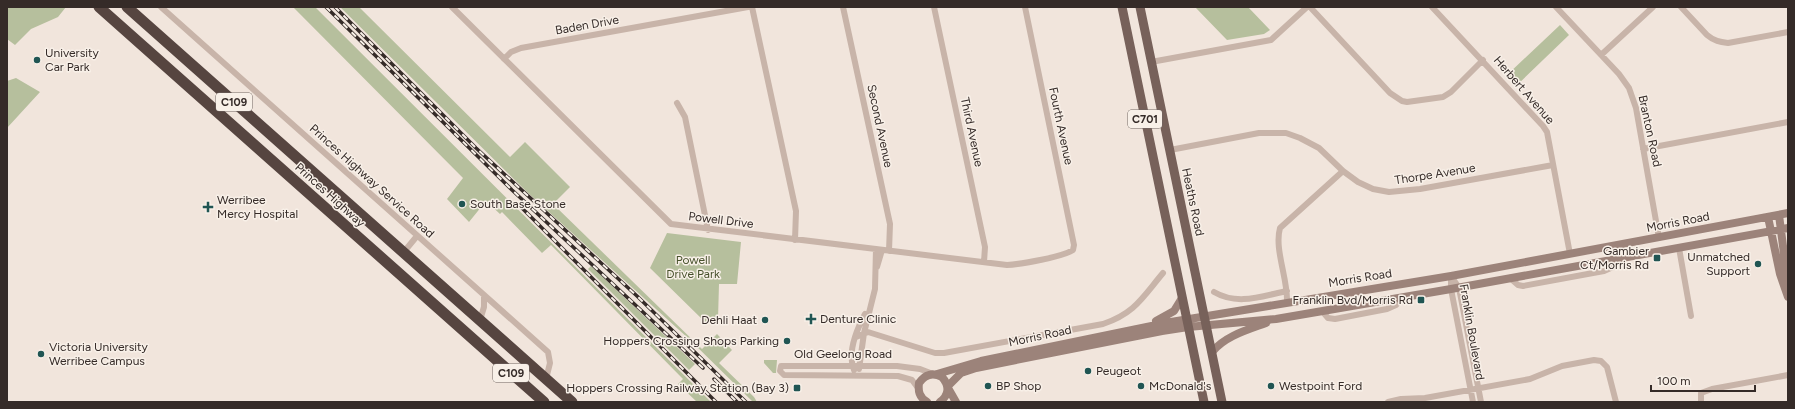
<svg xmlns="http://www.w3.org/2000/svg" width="1795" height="409" font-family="Figtree,sans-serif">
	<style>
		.green { fill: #b6bf9d }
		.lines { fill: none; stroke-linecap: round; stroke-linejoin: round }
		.street { stroke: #c8b4a9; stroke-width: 6 }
		.secondary { stroke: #9c837a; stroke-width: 8 }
		.primary { stroke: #77615a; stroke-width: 9 }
		.highway { stroke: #564540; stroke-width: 11 }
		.rail-casing { stroke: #352b28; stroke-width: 3.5 }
		.rail { stroke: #f8f0e8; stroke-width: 2; stroke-dasharray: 6; stroke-linecap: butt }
		.poi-dot { fill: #205553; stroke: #f8f0e8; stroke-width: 1.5 }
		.labels { text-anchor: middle; stroke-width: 3; stroke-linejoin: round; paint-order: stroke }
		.shield { fill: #f8f0e8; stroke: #706662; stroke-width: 1 }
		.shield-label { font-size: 11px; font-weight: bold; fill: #352b28 }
		.street-label { font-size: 12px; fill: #352b28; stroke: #f8f0e8 }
		.poi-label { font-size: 12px; fill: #352b28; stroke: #f8f0e8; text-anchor: start }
		.park-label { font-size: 12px; fill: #48522d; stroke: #f8f0e8 }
	</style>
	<rect width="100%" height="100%" fill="#f1e5dc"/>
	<path class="green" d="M7 7H66L58 17 31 29 15 45 7 39Z
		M293 7H315L711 402H697L678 384 683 379 551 245 542 253 502 212 500 214 486 201 469 222 447 199 463 178Z
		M340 7H359L510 157 525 142 570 187 553 204 702 349 717 334 732 350 719 363 754 397 757 402H753L689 339 528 193Z
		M1195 7H1248L1270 30 1264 34 1227 40Z
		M1560 25 1569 35 1516 86 1507 75Z
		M16 78 40 92 7 128V81Z
		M667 233 741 242 737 284H719L718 319 715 322H705L650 268Z
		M591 266 695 364 689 370 588 269Z
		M764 360H777L776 373H773L764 363Z"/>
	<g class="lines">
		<path class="street" d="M161 7 548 352 550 363 546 379
			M452 7 671 224 1007 265C1022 264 1062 257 1073 250L1074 245 1025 7
			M752 7 796 211 795 240
			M843 7 890 224 889 251
			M934 7 985 247 984 262
			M1310 7 1390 93 1402 101 1407 102 1443 97 1451 92 1483 60
			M1432 7 1543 126 1547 132 1570 254
			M1556 7 1619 74 1629 88 1636 108 1659 238
			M1681 7 1707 35C1714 41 1720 42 1728 43L1788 32
			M1601 55 1653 7
			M504 59 511 52 521 48 748 7
			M1151 62 1271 40 1307 7
			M677 103 685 117 708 230
			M1643 149 1788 122
			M1170 150 1259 133H1286L1300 138 1319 148 1343 171 1358 182 1373 189 1389 192 1420 189 1553 165
			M1679 248 1691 316
			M403 253 417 236
			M877 267 882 250
			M1451 276 1459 288 1481 402
			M1451 276V289L1473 402
			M1510 278 1518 285 1523 286 1604 271 1613 267 1618 259
			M1214 292C1238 306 1262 296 1287 291
			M1287 302C1288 279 1274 249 1280 228L1343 171
			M1322 311 1328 318 1335 319 1387 309 1396 305 1402 298
			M480 320 484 307V295
			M856 337 868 332 935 353H944L1103 324C1135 313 1142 298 1163 273
			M859 369 864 333 875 289 876 249
			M854 370C847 353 857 329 865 314
			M918 388 912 380 898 376 784 375 780 371 781 366H897L920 369 933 374
			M1388 402 1401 399 1425 398 1530 379 1562 366 1594 360 1601 361 1607 367 1616 402
			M1701 402V393L1712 389 1788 375"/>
		<path class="secondary" d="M1779 215 1788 285
			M1768 217 1780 274 1788 297
			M1156 321 1174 311 1182 298
			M1212 352C1225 336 1247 330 1266 323
			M937 374 981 361 1171 322 1451 276 1788 213
			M948 386 961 373 976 368 1162 331 1188 327 1276 319 1451 289 1788 228
			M948 388 956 402
			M927 402C919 397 918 391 919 383 925 374 933 372 942 377 950 386 949 395 940 402"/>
		<path class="primary" d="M1122 7 1204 402
			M1140 7 1222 402"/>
		<path class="highway" d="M99 7 544 402
			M127 7 572 402"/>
		<defs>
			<path id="rail" d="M326 7 512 190 703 368
				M335 7 476 148 637 296 746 402
				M518 204 716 402
				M714 379 737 402"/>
		</defs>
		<use href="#rail" class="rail-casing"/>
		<use href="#rail" class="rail"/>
	</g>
	<g class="poi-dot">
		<circle cx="37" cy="60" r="4"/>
		<circle cx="462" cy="204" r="4"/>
		<path d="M206 201h4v4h4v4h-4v4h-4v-4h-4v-4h4z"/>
		<rect x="1653" y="254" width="8" height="8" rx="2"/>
		<circle cx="1758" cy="264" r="4"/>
		<rect x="1417" y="296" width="8" height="8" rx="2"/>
		<path d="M809 313h4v4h4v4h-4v4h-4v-4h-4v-4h4z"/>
		<circle cx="765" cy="320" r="4"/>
		<circle cx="787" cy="341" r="4"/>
		<circle cx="41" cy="354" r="4"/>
		<circle cx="1088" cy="371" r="4"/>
		<circle cx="988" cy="386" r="4"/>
		<circle cx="1141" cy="386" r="4"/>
		<circle cx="1271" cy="386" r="4"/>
		<rect x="793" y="384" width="8" height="8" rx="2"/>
	</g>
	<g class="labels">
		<g class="shield">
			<rect x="216" y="93" width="36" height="18" rx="3"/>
			<rect x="1128" y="110" width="34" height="18" rx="3"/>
			<rect x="493" y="364" width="36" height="18" rx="3"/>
		</g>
		<g class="shield-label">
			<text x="234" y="106">C109</text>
			<text x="1145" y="123">C701</text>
			<text x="511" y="377">C109</text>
		</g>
		<g class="street-label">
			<text transform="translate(587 25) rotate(-10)" y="4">Baden Drive</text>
			<text transform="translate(1524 90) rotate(49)" y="4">Herbert Avenue</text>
			<text transform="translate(880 126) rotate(78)" y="4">Second Avenue</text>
			<text transform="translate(1061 126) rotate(78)" y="4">Fourth Avenue</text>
			<text transform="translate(1650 131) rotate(78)" y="4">Branton Road</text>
			<text transform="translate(972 132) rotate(78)" y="4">Third Avenue</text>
			<text transform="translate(1435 174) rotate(-9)" y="4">Thorpe Avenue</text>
			<text transform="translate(372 181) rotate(42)" y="4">Princes Highway Service Road</text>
			<text transform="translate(330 195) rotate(42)" y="4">Princes Highway</text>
			<text transform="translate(1193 202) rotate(78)" y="4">Heaths Road</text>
			<text transform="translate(721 220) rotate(7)" y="4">Powell Drive</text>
			<text transform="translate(1678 222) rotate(-11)" y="4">Morris Road</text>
			<text transform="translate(1360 278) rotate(-9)" y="4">Morris Road</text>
			<text transform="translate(1472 332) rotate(80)" y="4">Franklin Boulevard</text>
			<text transform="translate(1040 336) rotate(-12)" y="4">Morris Road</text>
			<text x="843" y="358">Old Geelong Road</text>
		</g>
		<g class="poi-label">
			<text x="45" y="57">University<tspan x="45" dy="14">Car Park</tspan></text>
			<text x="217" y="204">Werribee<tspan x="217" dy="14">Mercy Hospital</tspan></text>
			<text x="470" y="208">South Base Stone</text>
			<text x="1649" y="255" text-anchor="end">Gambier<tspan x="1649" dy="14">Ct/Morris Rd</tspan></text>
			<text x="1750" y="261" text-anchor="end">Unmatched<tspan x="1750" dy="14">Support</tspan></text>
			<text x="1413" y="304" text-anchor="end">Franklin Bvd/Morris Rd</text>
			<text x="820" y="323">Denture Clinic</text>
			<text x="757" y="324" text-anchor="end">Dehli Haat</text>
			<text x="779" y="345" text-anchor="end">Hoppers Crossing Shops Parking</text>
			<text x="49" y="351">Victoria University<tspan x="49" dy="14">Werribee Campus</tspan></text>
			<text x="1096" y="375">Peugeot</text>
			<text x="996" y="390">BP Shop</text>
			<text x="1149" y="390">McDonald's</text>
			<text x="1279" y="390">Westpoint Ford</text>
			<text x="789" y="392" text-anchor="end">Hoppers Crossing Railway Station (Bay 3)</text>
		</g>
		<g class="park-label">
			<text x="693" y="264">Powell<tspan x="693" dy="14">Drive Park</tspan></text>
		</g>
	</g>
	<rect width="1795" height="409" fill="none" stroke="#352b28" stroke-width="16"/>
	<path d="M1651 385v6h104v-6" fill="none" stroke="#352b28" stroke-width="2"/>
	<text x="1657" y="385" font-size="12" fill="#352b28" stroke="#f8f0e8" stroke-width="3" paint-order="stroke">100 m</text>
</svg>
